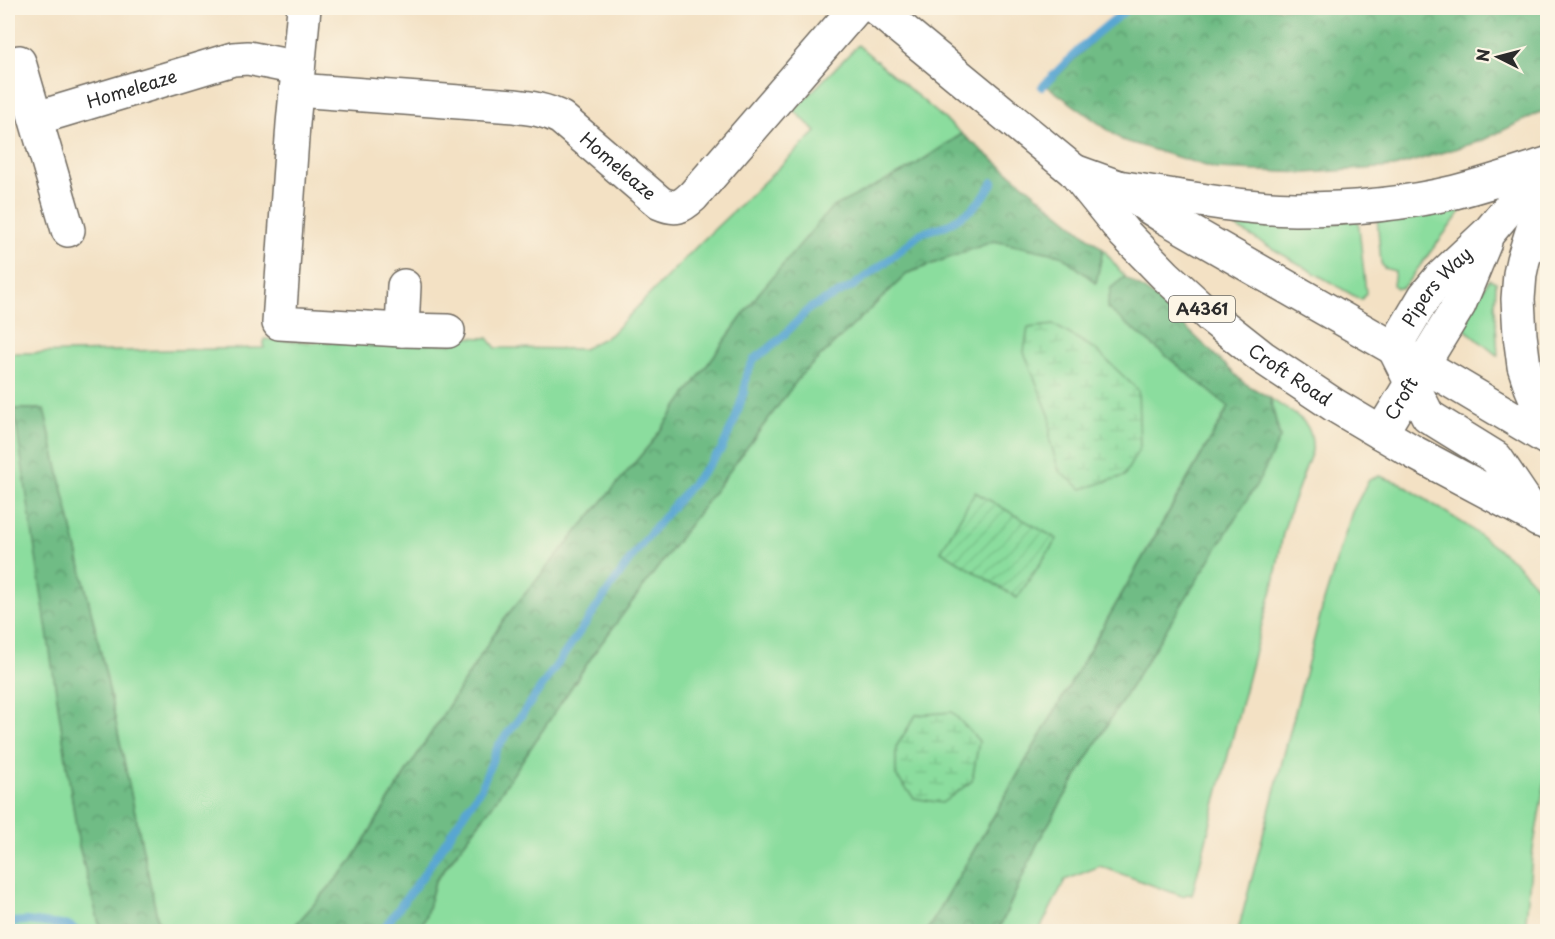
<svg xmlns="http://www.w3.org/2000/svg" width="1555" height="939" font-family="'Playpen Sans',sans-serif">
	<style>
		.grass { fill: #8bdd9e; stroke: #5b8464; stroke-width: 1.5 }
		.forest { fill: url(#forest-crowns); stroke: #4e7458; stroke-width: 1.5 }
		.wetland { fill: url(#wetland-marsh); stroke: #5b8464; stroke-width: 1.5 }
		.garden { fill: url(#garden-furrows); stroke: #5b8464; stroke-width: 1.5 }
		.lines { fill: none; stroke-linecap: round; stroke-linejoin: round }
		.stream { stroke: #59a6d2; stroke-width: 8 }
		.street-casing { stroke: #716b61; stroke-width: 36 }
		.secondary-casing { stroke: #716b61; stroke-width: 36 }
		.primary-casing { stroke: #716b61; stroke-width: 36 }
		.street { stroke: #fff; stroke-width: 33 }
		.secondary { stroke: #fff; stroke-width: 33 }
		.primary { stroke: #fff; stroke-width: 33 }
		.labels { text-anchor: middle; stroke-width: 4.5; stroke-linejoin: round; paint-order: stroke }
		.shield { fill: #fcf5e5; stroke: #6a6863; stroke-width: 1.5 }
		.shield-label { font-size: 16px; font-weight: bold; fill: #2b2b2b }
		.street-label { font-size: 18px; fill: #2b2b2b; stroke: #fcf5e5 }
	</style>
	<defs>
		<pattern id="forest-crowns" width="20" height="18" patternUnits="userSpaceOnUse" patternTransform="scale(1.5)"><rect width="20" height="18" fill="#70bc85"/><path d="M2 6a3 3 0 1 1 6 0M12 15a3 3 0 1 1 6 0" fill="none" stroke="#5c996d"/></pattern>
		<pattern id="wetland-marsh" width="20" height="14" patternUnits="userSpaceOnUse" patternTransform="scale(1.5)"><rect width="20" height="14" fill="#8bdd9e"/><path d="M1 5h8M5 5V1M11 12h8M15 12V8" fill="none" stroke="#78be88"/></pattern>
		<pattern id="garden-furrows" width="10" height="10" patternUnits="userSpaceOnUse" patternTransform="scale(1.5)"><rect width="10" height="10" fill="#8bdd9e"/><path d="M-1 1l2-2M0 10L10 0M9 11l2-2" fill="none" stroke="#78be88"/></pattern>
	</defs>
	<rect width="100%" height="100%" fill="#fcf5e5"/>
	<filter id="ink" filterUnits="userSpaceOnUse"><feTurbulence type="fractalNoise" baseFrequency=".0167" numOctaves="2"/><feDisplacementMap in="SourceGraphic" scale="12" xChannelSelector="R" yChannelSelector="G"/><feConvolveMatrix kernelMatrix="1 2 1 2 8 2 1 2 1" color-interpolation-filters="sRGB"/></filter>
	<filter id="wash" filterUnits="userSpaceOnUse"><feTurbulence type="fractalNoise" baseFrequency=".008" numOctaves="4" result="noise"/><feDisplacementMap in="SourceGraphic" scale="24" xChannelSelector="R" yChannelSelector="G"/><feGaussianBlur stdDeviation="1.35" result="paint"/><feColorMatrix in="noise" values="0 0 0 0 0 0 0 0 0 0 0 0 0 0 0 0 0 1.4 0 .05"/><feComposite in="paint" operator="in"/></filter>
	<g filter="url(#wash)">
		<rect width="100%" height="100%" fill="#f3e1c4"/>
		<path class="grass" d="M858 45 962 134 912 167 759 293 652 442 504 619 405 774 350 864 290 931H160L105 671 44 409H15L79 846 101 931H8V342L10 353H26L264 348V339L311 342 452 344 454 337 488 338 496 348 583 349 610 335 701 242 816 132 794 110Z
			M1466 205 1407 283 1402 288H1397L1393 285 1395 271 1384 268 1381 263 1377 217Z
			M1358 218 1366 293 1361 300 1237 228 1234 223 1236 219Z
			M994 241 1061 255 1096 283 1103 249 1125 277 1111 288 1107 308 1229 406 1064 695 927 931 417 932 425 919 435 882 491 807 597 649 801 375 908 273Z
			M1489 279 1496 282 1495 308 1498 356 1462 327Z
			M1270 398C1292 415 1314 417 1312 451L1290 510 1283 533 1274 583 1260 631 1192 895 1188 894 1182 896 1100 866 1065 880 1039 931 998 932 1039 840 1113 715 1193 585 1280 438Z
			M1379 476 1400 483 1466 525 1516 563 1541 591 1548 612 1547 769 1532 855 1525 931H1238L1324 601 1352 512 1369 480Z"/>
		<path class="forest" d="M1127 8H1547V109L1481 141 1394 167 1306 173 1216 169 1122 140 1047 86Z
			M962 134 1103 249 1096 283 1061 255 994 241 908 273 801 375 597 649 491 807 435 881 425 919 417 931H290L350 864 405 774 504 619 652 442 759 293 831 208 912 167Z
			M1125 277 1153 296 1244 383 1270 398 1280 438 1260 479 1113 715 1039 840 998 931H927L1064 695 1229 407 1107 308 1111 288Z
			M14 409H44L105 671 160 931H101L79 846Z"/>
		<path class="wetland" d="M1054 325 1095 349 1138 390 1140 447 1124 476 1082 489 1059 471 1050 441V417L1024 352 1028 328Z
			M952 712 979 741 972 781 942 803 914 798 896 776V747L916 715Z"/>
		<path class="garden" d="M975 492 1057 539 1017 598 941 551Z"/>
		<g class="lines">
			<path class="stream" d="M1042 87C1070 58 1097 30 1130 8
				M8 922 26 921 70 926 78 932
				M381 932 422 877 481 788 498 746 521 716 629 561 652 531 721 450 735 420 744 392 746 375 754 359 767 350 781 338 810 308 853 286 890 259 921 233 947 225 972 209 984 196 993 182"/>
		</g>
	</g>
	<g filter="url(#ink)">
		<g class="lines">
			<defs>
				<g id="street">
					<path d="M304 8 293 124 279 323 402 330 448 331"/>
					<path d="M19 62 68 230"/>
					<path id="s1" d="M296 90 514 106C531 108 546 110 561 118L660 203C676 210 681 207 693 196L856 8"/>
					<path id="s2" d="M37 118 233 59 248 58 298 68"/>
					<path d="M402 330 404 286"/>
				</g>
				<g id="secondary">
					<path d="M1548 182 1523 260 1520 274 1518 299 1520 335 1524 366 1531 387 1548 427"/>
					<path d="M1118 187C1176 196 1236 208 1295 209 1346 209 1405 204 1455 192 1486 184 1516 174 1547 164"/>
					<path id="s3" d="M1381 433 1459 305 1485 242"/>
					<path id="s4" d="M1538 520 1496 458 1428 416 1394 348 1425 296 1439 279 1489 232 1530 183 1548 167"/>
				</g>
				<g id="primary">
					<path id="s5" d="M876 8 1074 171 1125 234 1166 276 1210 316 1262 357 1334 405 1415 453 1548 524"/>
					<path d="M1074 171 1118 187 1163 216 1449 380 1548 439"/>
				</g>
			</defs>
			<use href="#street" class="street-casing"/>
			<use href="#secondary" class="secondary-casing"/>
			<use href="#primary" class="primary-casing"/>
			<use href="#street" class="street"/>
			<use href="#secondary" class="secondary"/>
			<use href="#primary" class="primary"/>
		</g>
	</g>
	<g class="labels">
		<rect class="shield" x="1169" y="296" width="66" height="26" rx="4.5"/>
		<g class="shield-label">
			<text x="1202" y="315">A4361</text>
		</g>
		<g class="street-label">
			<text dy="6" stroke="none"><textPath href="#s2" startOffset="99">Homeleaze</textPath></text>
			<text dy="6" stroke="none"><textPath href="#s1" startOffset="342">Homeleaze</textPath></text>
			<text dy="6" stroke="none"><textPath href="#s4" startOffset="306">Pipers Way</textPath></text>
			<text dy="6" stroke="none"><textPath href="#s5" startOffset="555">Croft Road</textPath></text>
			<text dy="6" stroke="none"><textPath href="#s3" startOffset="40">Croft</textPath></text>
		</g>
	</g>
	<rect width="1555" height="939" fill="none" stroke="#fcf5e5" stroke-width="30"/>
	<g transform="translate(1498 57) rotate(276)" stroke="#fcf5e5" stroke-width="4.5" paint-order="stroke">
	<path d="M0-4.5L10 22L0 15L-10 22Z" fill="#2b2b2b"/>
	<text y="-9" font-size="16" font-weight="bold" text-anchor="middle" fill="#2b2b2b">N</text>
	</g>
</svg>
